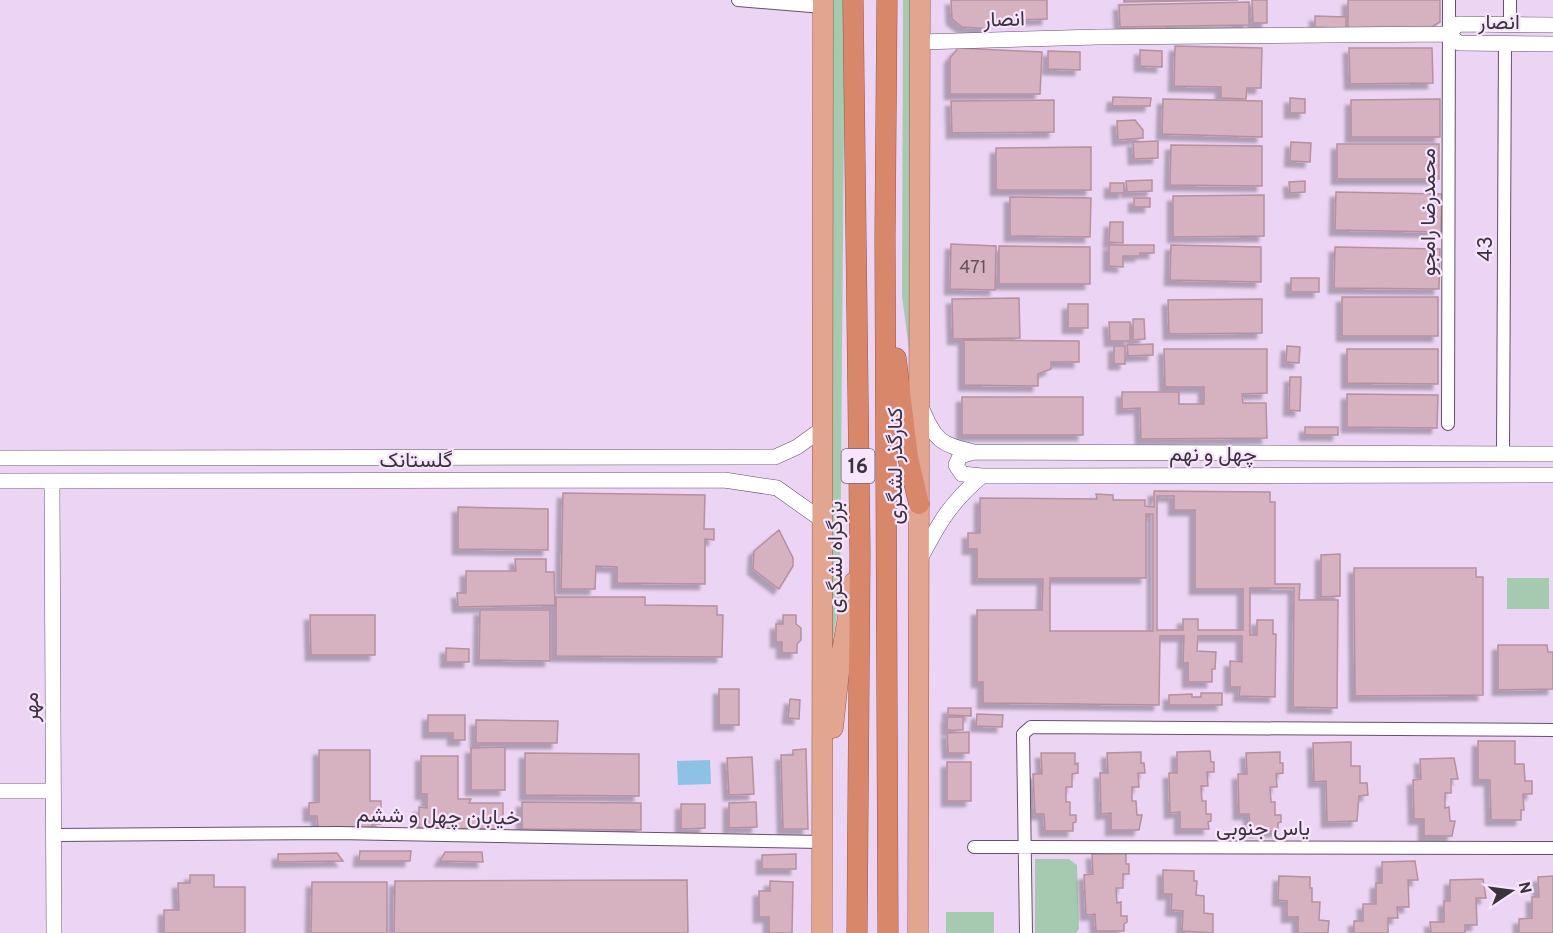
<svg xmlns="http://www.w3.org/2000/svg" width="1553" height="933" font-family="Overpass,Vazirmatn,sans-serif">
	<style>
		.green { fill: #a5caaf }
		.water { fill: #8dc1e6 }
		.building { fill: #d6b1bf; stroke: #b5909f; stroke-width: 1.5; fill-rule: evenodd; filter: url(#shadow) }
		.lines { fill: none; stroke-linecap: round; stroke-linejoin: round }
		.minor-casing { stroke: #64516b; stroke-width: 14 }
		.tertiary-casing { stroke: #64516b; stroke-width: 16 }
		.primary-casing { stroke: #9b5643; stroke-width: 21 }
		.trunk-casing { stroke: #9b5643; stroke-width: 21 }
		.minor { stroke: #fff; stroke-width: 12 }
		.tertiary { stroke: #fff; stroke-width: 15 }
		.primary { stroke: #e2a590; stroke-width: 20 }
		.trunk { stroke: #d8876b; stroke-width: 20 }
		.labels { text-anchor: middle; stroke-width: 4.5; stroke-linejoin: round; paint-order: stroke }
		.number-label { font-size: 18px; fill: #62525e }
		.shield { fill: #f7e4fd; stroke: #736777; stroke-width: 1.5 }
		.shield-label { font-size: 20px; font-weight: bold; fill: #3b323e }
		.street-label { font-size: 21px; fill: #3b323e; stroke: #f7e4fd }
	</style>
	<defs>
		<filter id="shadow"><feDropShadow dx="-5.5" dy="5.5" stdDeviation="1.5" flood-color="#0004"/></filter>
	</defs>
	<rect width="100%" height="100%" fill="#ecd5f4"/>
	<path class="green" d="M831 0H845L840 595 830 658Z
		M903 0H914L913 380 902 296Z
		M1507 578H1549V609H1507Z
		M1035 859H1069L1077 865 1079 929 1076 933H1035Z
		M946 912H994V933H946Z"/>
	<path class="water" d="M710 760 711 784 678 785 677 761Z"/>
	<path class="building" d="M951 0H1047V19L989 21 990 29 962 27 952 19Z
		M1124 0H1238L1124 2Z
		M1252 0H1267V23H1253Z
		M1348 0H1440V22L1430 28H1348Z
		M1249 2V25L1120 27 1119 5Z
		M1315 16 1346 17V28L1315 27Z
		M1175 46 1262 48 1261 88H1247L1246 99 1221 98V87L1174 86Z
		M958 48 1042 52 1040 94H950V58Z
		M1349 48H1432L1433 83 1350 84Z
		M1140 50 1162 51V67L1140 66Z
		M1048 51 1080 52V70L1048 69Z
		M1113 97 1151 98 1150 106H1112Z
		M1290 98 1305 99V113H1290Z
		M1163 99 1262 101V137L1162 134Z
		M1440 99V137H1351V100Z
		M1054 100V132L952 133 951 101Z
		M1135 120 1143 130V138L1118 140 1117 121Z
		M1158 141V158L1134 159 1133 142Z
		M1291 142 1311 143 1310 162 1290 161Z
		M1337 144H1439V179H1337Z
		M1171 145 1262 146V186L1170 185Z
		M1091 147V190H996V148Z
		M1152 180V191L1127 192 1126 181Z
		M1305 181V192L1290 193 1289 182Z
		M1110 183H1124V193H1110Z
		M1336 192 1442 194 1441 232 1335 230Z
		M1264 195V236L1173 237V196Z
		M1010 197 1091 198 1090 237 1010 236Z
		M1134 198H1150V207H1134Z
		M1110 222H1123V243L1109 242Z
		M951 244 996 246 995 290 950 289Z
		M1109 245H1154V253H1140V256H1123V267L1109 266Z
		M1171 245 1261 247V282L1170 280Z
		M999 246 1090 247V284H999Z
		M1335 247 1440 249 1439 289 1334 288Z
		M1291 278H1319V292H1291Z
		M1342 297H1438V336H1342Z
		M1019 298 1020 338 953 339 952 299Z
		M1262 299V333L1169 334 1168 300Z
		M1068 304H1088V328H1068Z
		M1133 319H1144L1145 339 1133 340Z
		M1109 322H1130V341H1110Z
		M964 340 1079 341V362H1051V369L1038 374V386L964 385Z
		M1153 344V355L1128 356 1127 345Z
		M1114 346H1125V364H1114Z
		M1287 346 1300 347 1299 363 1286 362Z
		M1164 349H1267V393L1242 394 1243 403H1266L1267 438 1141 439 1140 408 1122 409V392H1179V404H1204V387H1165Z
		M1347 349H1438V384L1347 383Z
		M1290 377H1301L1300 411 1289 410Z
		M1347 394 1438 395 1437 428 1347 427Z
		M962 397H1083V435H962Z
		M1305 427H1338V435H1305Z
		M1154 491 1270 492V502H1275V584H1300L1299 600H1338L1337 708 1293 707 1294 588H1250V635H1257V620H1273V634H1276L1275 697 1239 696 1240 687H1230V661L1242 662V636H1198L1197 651 1216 652 1215 669H1212V682H1188V663H1183L1184 636H1160L1159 705 983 703V682H977V610H1042L1043 579H977V549H968V533H980V498L1097 499 1096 494 1113 495V500H1145V506L1154 507ZM1157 496H1174V510H1195V589H1243V630H1198V619H1183V630H1157ZM1146 514H1153V631H1050V578H1146Z
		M563 493 705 495 704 529H714V540L705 539V584L617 583V567L596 566 595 589H561Z
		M458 507 548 509V550L458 549Z
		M779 530 793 558V566L779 589 753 569 754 551Z
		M1340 554V596L1321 597V555Z
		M515 559H546V572H554L555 605 458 607 457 593H466V571H516Z
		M1354 568H1476V577H1483V695L1355 696Z
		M556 597H645V605L717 606V615H723L722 657 556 656Z
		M480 610H550V661L479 660Z
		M310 615H375V655H311Z
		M783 615H796V624L801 628V640L797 644V653H782V642H776V624H783Z
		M1498 645H1547L1548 652H1553V689L1498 690Z
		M446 648 469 649V662H446Z
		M719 689H739V725H719Z
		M1201 693H1222V705H1169V695L1192 694V697H1201Z
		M790 699 800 700 799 719 788 718Z
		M948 708H971V716L948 715Z
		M977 714 1003 715 1002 727 976 726Z
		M428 715H465V740H453V733H428Z
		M947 717H963V730H947Z
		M476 720 558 721 557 743H476Z
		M969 732V753H948L947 733Z
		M1478 741H1515V764H1524L1525 781H1532V794H1523L1524 810H1521V820H1491L1490 780H1478Z
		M1351 742V766H1360V783H1367L1368 795 1359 796 1357 821 1327 822 1326 781 1314 782 1313 743Z
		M505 747V790H471V748Z
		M806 749 808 829H783L781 755H793V750Z
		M319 750H370V801H381V824H372V827L318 828 317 816H309V803L319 802Z
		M1210 751 1211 762H1214V772H1207L1208 786H1201L1202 801H1206V814H1211V821L1208 822 1209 829H1180V812L1170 813 1169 773H1177V752Z
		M1141 752V763H1144L1145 773H1138L1139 787H1132V801H1136L1137 815H1142L1139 830H1111V813L1101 814 1100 773H1108L1107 753Z
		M1280 752V763H1283V773L1276 774 1277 787H1270L1271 802H1275V815H1281V822L1278 823V831H1250L1249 814H1239L1238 774H1247L1246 753Z
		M525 753 639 754V796L525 795Z
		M1041 753H1075V764L1078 763V773L1072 774V787H1066V802H1070V815H1076V822L1073 823V831H1045L1044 814H1035L1033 774H1042Z
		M421 756H458V799H471L469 803H503V829L419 828V807L427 808V794H421Z
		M752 757 754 794 729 795 727 758Z
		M1454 758 1458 779H1451V793H1445V808L1449 807 1450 821H1455L1452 836H1424V819H1414L1413 780 1421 779 1420 759Z
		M947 762H971V801H947Z
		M522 802 641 803V830L522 829Z
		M756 802 757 827 729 828V803Z
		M681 804H705V828L681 829Z
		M360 851H411L410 861H359Z
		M445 852H482L483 862 440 861Z
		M337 853 343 861 278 862V854Z
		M1126 853V864H1129V874H1123V888H1116L1117 903 1121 902V916H1127V922L1124 924V931H1096L1095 914 1086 915 1084 875 1093 874 1092 854Z
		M796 854V869H762V855Z
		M1415 861 1418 880H1408L1409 907H1397L1398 918H1388V933H1354V921H1363V904H1376V883H1382V862Z
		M1163 870 1194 871V881H1197L1196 895 1204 896V913L1213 914V933L1182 931 1183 911 1171 910 1172 894H1163Z
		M190 875H214V887H245V933H164V910H179L178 883H190Z
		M1279 876 1310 877V888H1312V902H1320L1319 920 1329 921 1328 933H1298V917H1287V901L1278 900Z
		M1553 876V933H1519V919L1532 918V897H1539L1538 877Z
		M1483 879 1486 898H1476L1477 925H1465V933H1431L1430 922H1444V901H1450V880Z
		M687 880 688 933H394L395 881Z
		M770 881 793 882 792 933H769V917H759V891H770Z
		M312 882H387V933H311Z"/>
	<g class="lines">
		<defs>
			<path id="minor" d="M738 0 823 7
				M1510 25V0
				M1448 424 1449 0
				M1503 454 1505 43
				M54 835 338 833 822 842
				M974 847 1553 848
				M1026 933 1023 734 1031 727 1553 730"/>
			<path id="tertiary" d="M1448 34 1458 24 1553 25
				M920 42 1098 37 1448 34 1459 43 1553 44
				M921 407C936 441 939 444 974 452L1553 454
				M974 452 960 456 956 465 962 474 982 476 1553 475
				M0 458 775 457 797 447 822 429
				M0 481 724 480 777 488 822 520
				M52 481 54 933
				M920 559C939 523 950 503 982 476
				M0 791H52"/>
			<path id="primary" d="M833 728 840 663 854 582
				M822 933 823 0
				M918 933 920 0"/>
			<path id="trunk" d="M853 0 860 553 857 933
				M887 0 885 237 888 933
				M896 358 908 458 919 504"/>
		</defs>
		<use href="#minor" class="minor-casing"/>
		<use href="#tertiary" class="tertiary-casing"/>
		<use href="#primary" class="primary-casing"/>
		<use href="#trunk" class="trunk-casing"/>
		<use href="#minor" class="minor"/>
		<use href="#tertiary" class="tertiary"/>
		<use href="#primary" class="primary"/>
		<use href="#trunk" class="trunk"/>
	</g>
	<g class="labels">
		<g class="number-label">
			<text x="973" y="273">471</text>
		</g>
		<rect class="shield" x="841.5" y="449" width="33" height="34" rx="4.5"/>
		<g class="shield-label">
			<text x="858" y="473">16</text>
		</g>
		<g class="street-label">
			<text transform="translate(1004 19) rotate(-2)" y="7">انصار</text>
			<text x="1499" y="29">انصار</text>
			<text transform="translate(1428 212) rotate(-90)" y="7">محمدرضا رامجو</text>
			<text transform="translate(1485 249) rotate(-90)" y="7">43</text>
			<text x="1213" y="461">چهل و نهم</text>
			<text x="416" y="467">گلستانک</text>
			<text transform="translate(895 466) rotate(-90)" y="7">کنارگذر لشگری</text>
			<text transform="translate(835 557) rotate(-90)" y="7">بزرگراه لشگری</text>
			<text transform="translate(31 707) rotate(-90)" y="7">مهر</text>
			<text transform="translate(438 816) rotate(1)" y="7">خیابان چهل و ششم</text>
			<text x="1263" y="835">یاس جنوبی</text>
		</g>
	</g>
	<g transform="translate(1511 891) rotate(77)" stroke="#f7e4fd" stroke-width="4.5" paint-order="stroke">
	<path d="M0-4.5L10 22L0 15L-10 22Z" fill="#3b323e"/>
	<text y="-9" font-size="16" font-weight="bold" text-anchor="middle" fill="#3b323e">N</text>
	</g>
</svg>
